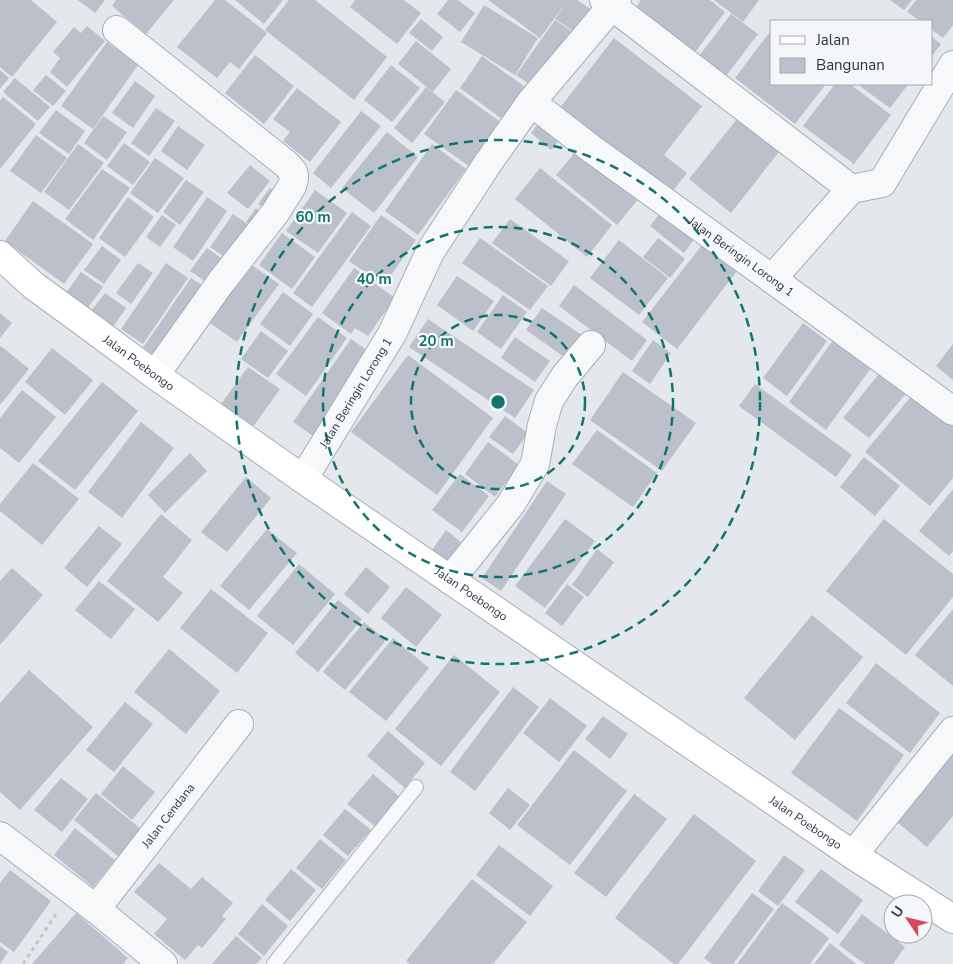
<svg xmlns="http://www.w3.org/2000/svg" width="953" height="964" font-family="'Nunito Sans',sans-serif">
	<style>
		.building { fill: #bbc0ca }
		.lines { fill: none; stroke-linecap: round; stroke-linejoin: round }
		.service-casing { stroke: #a9aeb7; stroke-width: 16 }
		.minor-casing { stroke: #a9aeb7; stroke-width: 30 }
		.secondary-casing { stroke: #a9aeb7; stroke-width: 30 }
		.path { stroke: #c2c5cb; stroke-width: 3; stroke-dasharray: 4 4; stroke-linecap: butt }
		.service { stroke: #f7f8fa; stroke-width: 14 }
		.minor { stroke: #f7f8fa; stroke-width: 28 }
		.secondary { stroke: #fff; stroke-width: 28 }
		.ring { fill: none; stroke: #0f766e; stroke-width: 2.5; stroke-dasharray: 9 6 }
		.labels { text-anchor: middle; stroke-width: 4.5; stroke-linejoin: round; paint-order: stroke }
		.street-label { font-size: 12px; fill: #2b3445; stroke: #f4f6f9 }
		.centre { fill: #0f766e; stroke: #f4f6f9; stroke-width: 2.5 }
		.ring-label { font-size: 15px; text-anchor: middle; font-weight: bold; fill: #0f766e; stroke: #f4f6f9; stroke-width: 4.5; stroke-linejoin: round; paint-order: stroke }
	</style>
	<rect width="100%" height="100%" fill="#e4e7ec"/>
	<path class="building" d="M0 0H31L57 22 12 77 0 67Z
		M78 0H105L95 13Z
		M116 0H174L146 34 112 6Z
		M215 0H225L267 33 239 69 230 62 217 78 177 47Z
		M235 0H283L264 24Z
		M289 0H315L387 57 354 100 265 30Z
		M355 0H404L421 13 397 44 350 7Z
		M448 0H458L475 13 460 32 437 14Z
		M488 0H568L540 38Z
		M568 0H577L592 10 576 33 555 19Z
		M641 0H710L725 12 693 55 634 10Z
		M714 0H759L743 22Z
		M890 0H912L904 10Z
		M916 0H953V25L943 38 932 30V21H920L907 12Z
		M484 5 538 38 515 75 461 42Z
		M731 14 758 34 723 80 696 60Z
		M421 19 443 37 432 51 409 33Z
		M555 20 577 35 538 90 516 75Z
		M87 26 105 41 67 87 50 72 60 58 53 52 74 27 81 33Z
		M772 29V84H826L795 124 735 78Z
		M932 37 941 44 932 56Z
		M614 38 702 106 664 155 687 173 669 196 559 109Z
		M416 41 451 69 433 92 398 64Z
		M107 42 138 65 93 129 61 106Z
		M255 55 294 86 264 124 225 93Z
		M482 56 525 87 502 119 460 88Z
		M391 65 420 88 392 122 364 100Z
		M0 70 9 78 0 89Z
		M46 75 66 91 53 106 33 90Z
		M15 78 50 107 38 121 3 92Z
		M135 81 155 96 133 128 112 113Z
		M835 84H850L891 115 854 164 803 126Z
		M857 84H905L907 86 890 108Z
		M426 87 445 102 412 143 394 128Z
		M297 88 341 122 310 162 283 141 290 132 273 119Z
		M456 90 502 123 470 167 424 134Z
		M3 97 36 124 0 169V101Z
		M156 108 175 121 149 156 131 143Z
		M56 110 85 131 69 154 39 133Z
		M361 111 381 126 331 188 313 173Z
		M103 116 127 132 107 160 84 143Z
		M542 119 563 136 551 150 531 133Z
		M737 119 779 152 731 213 689 179Z
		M178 126 205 145 187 170 161 151Z
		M387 132 418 157 374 213 342 188Z
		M36 135 67 158 41 193 10 171Z
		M124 143 150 162 133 185 107 166Z
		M78 144 104 163 69 210 44 192Z
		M432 144 466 169 418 235 385 211Z
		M578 149 644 192 617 225 556 175Z
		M155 158 184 178 158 213 130 193Z
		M250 165 270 181 248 209 227 193Z
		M540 168 612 225 587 257 515 199Z
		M102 169 130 188 93 240 65 219Z
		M186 180 204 192 180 225 163 212Z
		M270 188 282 197 270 213 258 204Z
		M315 190 347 213 318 253 286 231Z
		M128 197 154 217 125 257 99 238Z
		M207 197 227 211 193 261 173 247Z
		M33 201 93 244 64 284 5 241Z
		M256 208 270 218 260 232 246 222Z
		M664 208 698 234 684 253 650 226Z
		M352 212 371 226 312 307 293 293Z
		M233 214 256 230 233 263 210 247Z
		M162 215 176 225 160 247 146 237Z
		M381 215 416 240 384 285 349 261Z
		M510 219 569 261 551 286 492 243Z
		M282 233 315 257 292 289 259 265Z
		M480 238 548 286 530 310 462 263Z
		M658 238 685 259 670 278 643 257Z
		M619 240 668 278 639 315 590 278Z
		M705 241 740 267 677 349 642 322Z
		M102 246 121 260 104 284 84 270Z
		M207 248 229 264 213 287 190 271Z
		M138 263 153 273 131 304 116 293Z
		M166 263 188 278 143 344 121 329Z
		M249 263 279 284 237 342 207 321Z
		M354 268 395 298 368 336 355 328 351 334 322 313Z
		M81 272 103 287 87 309 66 293Z
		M457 276 494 301 473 331 437 305Z
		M191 278 212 292 163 363 142 349Z
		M574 285 647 340 632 361 559 306Z
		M283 292 313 314 290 346 260 324Z
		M105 293 126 308 113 327 91 311Z
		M503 295 527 312 501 349 477 332Z
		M542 308 583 336 567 359 526 330Z
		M0 313 12 323 0 338Z
		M318 317 347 338 306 396 276 374Z
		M428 319 534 390 515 418 409 347Z
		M803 323 827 341 787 396 763 378Z
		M261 331 288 351 268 378 241 359Z
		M836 336 874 364 826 430 789 402Z
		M515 337 550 361 535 382 501 358Z
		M351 339 371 353 313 436 293 422Z
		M653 340 671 353 650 384 632 371Z
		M953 344V380L936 366Z
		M1 346 29 369 0 405V347Z
		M52 348 93 380 65 415 25 382Z
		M408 355 493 418 437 495 351 432Z
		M248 367 280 389 253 427 221 404Z
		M883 369 909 390 869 438 843 418Z
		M623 372 696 423 662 471 590 420Z
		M102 382 138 411 75 490 38 461Z
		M755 384 852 455 836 477 739 406Z
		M918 388 953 417V478L930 506 865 452Z
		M22 390 56 417 19 463 0 448V418Z
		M505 416 528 433 513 454 489 437Z
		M141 422 174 448 122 518 88 492Z
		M597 430 657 473 633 507 572 464Z
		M488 442 519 465 495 497 465 474Z
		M190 453 207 471 165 513 148 495Z
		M864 457 900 486 875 516 840 487Z
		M33 463 79 499 42 545 0 511V504Z
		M460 474 489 496 462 532 432 510Z
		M246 477 271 498 227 552 201 532Z
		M547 481 566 494 501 591 482 578Z
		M953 489V551L949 556 919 531Z
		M161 514 192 540 163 577 183 593 158 622 107 581Z
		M565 519 595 541 545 608 515 586Z
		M884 519 953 574V597L906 655 826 591Z
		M99 526 122 544 87 587 64 568Z
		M267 529 297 553 249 610 220 586Z
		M446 530 461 542 447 561 432 550Z
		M597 549 614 562 588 597 572 585Z
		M299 564 335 594 293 645 257 616Z
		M366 567 390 587 368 614 344 594Z
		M12 568 43 595 0 645V581Z
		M99 581 135 609 111 639 75 610Z
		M567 584 584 597 562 626 545 613Z
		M406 587 442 615 416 647 381 618Z
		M211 589 268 633 237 673 180 628Z
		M338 600 362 619 318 672 295 653Z
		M953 609V686L915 655Z
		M812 615 863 657 795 740 744 698Z
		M364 622 386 640 345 690 323 672Z
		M393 638 429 668 386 721 349 692Z
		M169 649 220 691 186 734 134 692Z
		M454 655 500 692 441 766 395 729Z
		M876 663 940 713 910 753 846 703Z
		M29 670 93 727 20 810 0 792V703Z
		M513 687 539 707 475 791 450 772Z
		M550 698 587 726 559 762 523 733Z
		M125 702 153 724 114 772 86 750Z
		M839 708 904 755 857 821 791 773Z
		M603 716 628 734 610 759 585 739Z
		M388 731 425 763 405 788 367 756Z
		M574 750 627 791 570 865 517 825Z
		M953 754V816L927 847 897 822Z
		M123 766 155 792 132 820 101 794Z
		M373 774 401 798 376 827 347 804Z
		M61 778 88 799 62 832 34 810Z
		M508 788 530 805 510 830 489 813Z
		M96 793 141 829 119 857 74 820Z
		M634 794 667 819 606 897 574 873Z
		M345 809 371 830 348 856 323 835Z
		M694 814 756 861 678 964H674L615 918Z
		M75 828 115 860 93 887 54 855Z
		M320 839 346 860 322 889 296 868Z
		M499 845 553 886 530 916 476 875Z
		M784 855 805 870 778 906 758 891Z
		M159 863 191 889 202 877 233 903 222 916 226 919 202 948 198 945 185 960 154 934 167 919 134 892Z
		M291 869 316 890 290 921 265 900Z
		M821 869 863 900 838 934 795 902Z
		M10 870 51 901 14 952 0 942V883Z
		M472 879 527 922 493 964H410L406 961Z
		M752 893 774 909 733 964H712L704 958Z
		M782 903 829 938 810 964H737Z
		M262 904 288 926 264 956 238 934Z
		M76 913 128 958 123 964H32Z
		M862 914 905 947 893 964H865L839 945Z
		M236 936 262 958 256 964H212Z
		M830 943 856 964H814Z
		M0 946 8 952 0 964Z"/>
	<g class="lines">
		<defs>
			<path id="service" d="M274 964 416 787"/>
			<g id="minor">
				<path d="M604 0 851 189"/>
				<path d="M117 30 286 164 293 172 294 175V179L292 186 275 213 221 282 155 375"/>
				<path id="s1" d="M531 102 589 147 772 279 953 411"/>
				<path d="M772 279 851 189 882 183 953 65"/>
				<path id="s2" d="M303 479 392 334 430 252 488 163 531 102 617 0"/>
				<path d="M450 580 511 504 535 464 542 425 549 401 565 376 591 345"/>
				<path d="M0 836 96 909 163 964"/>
				<path d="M853 855 953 731"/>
				<path id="s3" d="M96 909 239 724"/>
			</g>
			<g id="secondary">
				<path id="s4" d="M0 255 34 286 78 318 155 375 303 479 853 855 953 919"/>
			</g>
		</defs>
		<use href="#service" class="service-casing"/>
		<use href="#minor" class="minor-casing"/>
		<use href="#secondary" class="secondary-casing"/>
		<path class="path" d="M23 964 56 914"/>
		<use href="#service" class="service"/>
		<use href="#minor" class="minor"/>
		<use href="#secondary" class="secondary"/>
	</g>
	<g class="ring">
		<circle cx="498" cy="402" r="87"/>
		<circle cx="498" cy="402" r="175"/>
		<circle cx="498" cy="402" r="262"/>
	</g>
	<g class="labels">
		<g class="street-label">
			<text dy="4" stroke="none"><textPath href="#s1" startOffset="261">Jalan Beringin Lorong 1</textPath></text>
			<text dy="4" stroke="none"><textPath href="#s4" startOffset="176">Jalan Poebongo</textPath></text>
			<text dy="4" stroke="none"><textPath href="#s2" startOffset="101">Jalan Beringin Lorong 1</textPath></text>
			<text dy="4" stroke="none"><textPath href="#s4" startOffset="581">Jalan Poebongo</textPath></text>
			<text dy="4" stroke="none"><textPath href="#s3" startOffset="118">Jalan Cendana</textPath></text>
			<text dy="4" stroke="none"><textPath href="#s4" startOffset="986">Jalan Poebongo</textPath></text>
		</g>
	</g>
	<circle cx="498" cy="402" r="8" class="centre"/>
	<g class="ring-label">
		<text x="313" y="222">60 m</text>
		<text x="374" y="284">40 m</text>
		<text x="436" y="346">20 m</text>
	</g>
	<rect x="770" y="20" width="162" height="65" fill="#f4f6f9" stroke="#a4a8b1"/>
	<rect x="780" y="36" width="25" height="8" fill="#ffffff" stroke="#a4a8b1"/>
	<text x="816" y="45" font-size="15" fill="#2b3445">Jalan</text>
	<rect x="780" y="58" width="25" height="15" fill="#bbc0ca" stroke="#a4a8b1"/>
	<text x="816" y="70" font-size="15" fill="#2b3445">Bangunan</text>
	<g transform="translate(908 919) rotate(305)"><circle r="24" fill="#f4f6f9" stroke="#a4a8b1"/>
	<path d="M0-4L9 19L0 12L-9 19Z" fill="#d1495b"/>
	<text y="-8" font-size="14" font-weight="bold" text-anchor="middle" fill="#2b3445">U</text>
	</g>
</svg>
